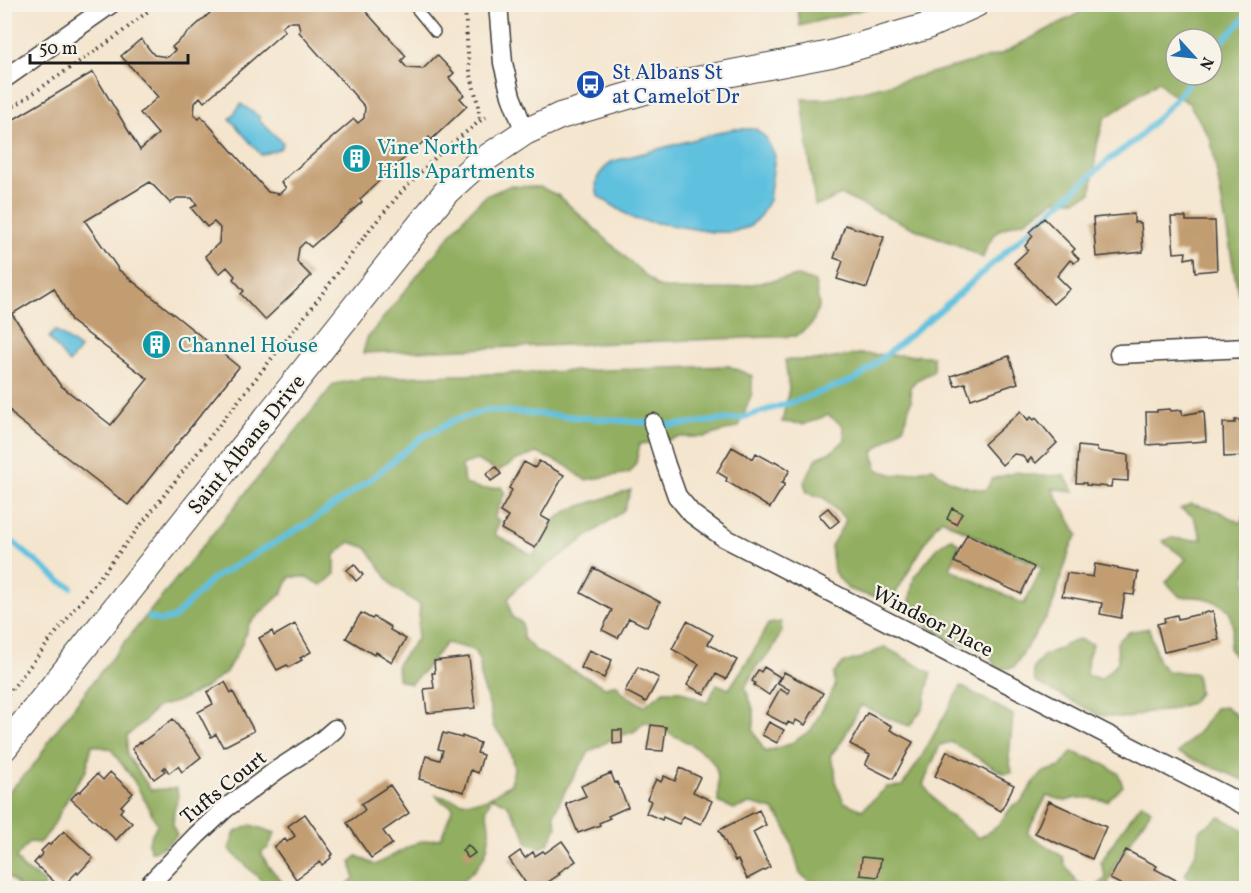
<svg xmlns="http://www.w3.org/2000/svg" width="1251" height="893" font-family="Vollkorn,serif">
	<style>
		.forest { fill: #92ae60; stroke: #57653e; stroke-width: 1.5; fill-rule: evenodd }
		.water { fill: #61c1df; stroke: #3e6e7e; stroke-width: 1.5 }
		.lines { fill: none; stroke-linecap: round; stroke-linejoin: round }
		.stream { stroke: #61c1df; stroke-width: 6 }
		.building { fill: #c29d72; fill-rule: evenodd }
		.lane-casing { stroke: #3c3a37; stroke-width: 12 }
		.street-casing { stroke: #3c3a37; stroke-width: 21 }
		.secondary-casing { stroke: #3c3a37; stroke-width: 28 }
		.path { stroke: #3c3a37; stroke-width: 4; stroke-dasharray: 1.5 4.5; stroke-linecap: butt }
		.lane { stroke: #fff; stroke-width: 9 }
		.street { stroke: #fff; stroke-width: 18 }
		.secondary { stroke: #fff; stroke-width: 26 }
		.labels { text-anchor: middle; stroke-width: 4.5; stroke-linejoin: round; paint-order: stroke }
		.transit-label { font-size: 21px; fill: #164399; stroke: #f7f3e8; text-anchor: start }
		.culture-label { font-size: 21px; fill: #0d838f; stroke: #f7f3e8; text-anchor: start }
		.street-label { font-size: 21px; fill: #1c1c1c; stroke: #f7f3e8 }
	</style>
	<rect width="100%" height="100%" fill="#f7f3e8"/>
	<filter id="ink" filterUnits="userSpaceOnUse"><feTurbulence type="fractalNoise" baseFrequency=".0167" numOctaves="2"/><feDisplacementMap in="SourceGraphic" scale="12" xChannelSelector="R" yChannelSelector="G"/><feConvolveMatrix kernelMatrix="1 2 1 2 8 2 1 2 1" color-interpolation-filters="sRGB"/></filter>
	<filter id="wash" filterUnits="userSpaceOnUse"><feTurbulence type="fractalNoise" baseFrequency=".008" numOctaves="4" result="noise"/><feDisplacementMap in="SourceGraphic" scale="24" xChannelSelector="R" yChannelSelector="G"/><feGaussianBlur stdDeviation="1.35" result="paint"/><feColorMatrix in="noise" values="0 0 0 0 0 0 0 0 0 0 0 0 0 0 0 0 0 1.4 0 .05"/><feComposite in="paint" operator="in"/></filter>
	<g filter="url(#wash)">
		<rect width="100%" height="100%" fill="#f4e5ce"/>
		<path class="forest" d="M797 4H879V5L800 26Z
			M1094 5H1246V301L1238 293 1211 140 1189 103 1168 92 1159 81 1104 119 1097 145 1091 193 1076 200H1055L1025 221 1014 224 997 231 987 246 983 258 960 246 915 229 841 195 822 204 815 205 802 99H828L875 88 1001 54ZM1176 39H1212V75H1176Z
			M509 186 540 187 559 196 658 287 680 290 723 289 798 276 815 282 819 305 812 324 796 336 363 353 367 338 468 213 486 196Z
			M859 354 933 356 934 371 917 380 910 387 911 401 904 426 873 452 877 470 895 475 933 468C948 483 966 488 986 490L992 479 1017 472 1040 476 1064 475 1074 492 1052 488 1078 535 1072 543 1051 610 1014 667 996 670 986 645 979 640 962 645 936 633 911 612 910 598 914 577 939 546 951 538 960 545 950 569 1024 604 1042 568 956 527 942 519 935 526 893 598 869 596 848 589 834 572 831 546 846 520 824 498 807 493 804 482 817 458 834 450 845 440 843 426 828 415 805 424 782 422 789 389 785 360H821Z
			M729 366 752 376V393L739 427 705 437H678L665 441 640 444 636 463 629 473 585 480 565 465 537 453 517 460 498 471 476 460 462 465 464 484 483 489 501 487 505 493 494 518 500 521 494 534 533 556 554 520 571 509 631 490 624 510 519 586 508 599 512 617 522 623 523 638 536 651 605 687 617 684 621 692 644 706 664 691H681L707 703 717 684 729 689 752 654 768 624 781 622 782 631 771 652 756 667 745 688C751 702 757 714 753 730L765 752 790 744 811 730 835 686 834 674 843 663 861 658 885 647 931 673 923 708 910 726 895 721 861 705 842 741 830 756 835 769 836 784 844 802 862 810 887 787 902 786 919 761 961 686 1013 715 1009 757 1012 773H1003L951 742 940 745 923 785 943 810 979 838 997 827 1013 805 1022 801 1034 782 1044 772 1060 767 1072 752 1100 762 1118 773 1123 786 1107 801 1090 798H1076L1066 801 1047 796 1027 833 1063 857 1065 865 1077 882 1091 888H865V885L814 884 800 874 789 835 782 821 773 810 751 804 734 809 718 802C718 791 720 775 714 764 704 747 664 731 645 722L635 731 612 739 589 752 566 789 554 814 557 827 549 843 541 848 528 844 524 832 507 804 492 797 486 809C491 829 492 850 477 867 470 875 463 879 458 888H343L354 878 351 861 357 856 375 865 418 842 441 838 453 807 441 801 436 795 462 802 485 800 511 784 514 768 511 755 504 739 493 726 491 711 481 680 480 663 474 650 446 643 423 672 410 684 398 679 397 664 417 639 420 605 393 587 367 548 350 542 335 555V574L322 585 305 577H290L282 593 249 624 242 644 226 672 205 688 176 702 157 707 143 722 127 736V755L151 790 177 788 178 798 174 811 173 826 177 835 165 846 151 852 148 843 157 824C150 810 142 795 134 781 127 770 118 760 111 749L92 745 86 771 75 785 50 831 39 843 29 842 16 858 23 868 43 881 45 887 43 888H20L5 873 4 797 37 761 52 736 95 679 334 384 366 378Z
			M1191 504 1218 511 1240 523 1246 512V669L1240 664 1229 648 1233 628 1229 610C1212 598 1201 596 1180 597L1166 582 1186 559 1162 541 1171 538 1190 540 1202 539 1193 516 1180 509Z
			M1149 628 1159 663 1168 672 1196 673 1199 693 1191 703 1166 711 1148 712 1128 718 1099 715 1035 682 1033 669 1043 656 1078 639 1093 644 1088 657 1086 675 1101 679 1118 662 1117 642 1129 632Z
			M1246 706V781L1178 753 1201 729 1215 708 1226 707 1239 717Z
			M1142 803 1151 810 1114 866 1107 888H1093L1106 878 1101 862 1120 832Z
			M1220 817 1246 831V884L1242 888H1196L1198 885 1185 875 1197 850 1199 831Z
			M251 825 275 833 268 848 261 852 267 864 287 888H269L229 849 235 832Z"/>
		<path class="water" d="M241 104 260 117 259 120 283 143 280 149 261 155 230 119Z
			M732 129H756L766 138 775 156 769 200 760 216 749 227 732 232H712L634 219 598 196C593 178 599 174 611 162Z
			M55 330 80 349 69 363 49 338Z"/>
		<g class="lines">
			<path class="stream" d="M1212 53 1220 43 1246 17
				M4 537 10 540 60 581 71 587
				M149 617 161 621 174 618 212 579 307 524 370 480 422 437 455 420 487 410 675 425 741 418 802 399 858 378 944 307 1106 162 1137 139 1172 103 1195 75"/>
		</g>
		<g id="blocks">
			<path class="building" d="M220 4H359L406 56 401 61 407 68 423 69 437 55 454 73 449 78 464 95 460 98 467 106 431 140 429 137 393 168 360 199 362 202 311 247 305 242 299 248 297 262 311 276 265 320 241 294 244 291 233 279 235 276 227 267 219 274 205 256 219 243 220 228 214 222 207 227 191 208 197 205 192 198H177L170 203 150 182 85 221 119 270 239 367 128 505 16 418 4 403V125L93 72 140 150 158 134 140 113 158 97 121 56 141 39 154 55 168 57 175 50 172 47ZM287 22H298L300 30 299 32 365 107 364 118 358 123 354 119 281 182 286 188 279 194 268 192 201 116 199 119 194 114 195 103 200 97 204 102 285 31 282 27ZM54 288 72 322 148 379 111 425 60 385 12 314Z
				M1134 214V222L1141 223 1143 252 1096 257 1093 218Z
				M1171 217H1186V221H1215L1217 270 1195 272 1194 257 1185 259 1186 252 1174 253Z
				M1044 218 1075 249 1072 252 1079 259 1074 263 1070 260 1057 276 1070 289 1053 304 1014 263 1028 250 1025 246 1033 236 1029 232Z
				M845 225 884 237 867 288 837 279 843 261 834 258Z
				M1009 356 1018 383 971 399 965 383 955 386 951 376Z
				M1170 409 1171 411 1182 410V415L1204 411 1206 441 1147 445 1146 412H1157V410Z
				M1021 411 1028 420 1031 417 1034 420 1036 418 1057 443 1036 463 1031 458 1028 462 1021 455 1014 454 1002 465 984 444Z
				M1235 420H1246V456L1224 457 1223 423H1235Z
				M1078 446 1097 448V451L1128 455V481L1112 480 1111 487 1086 485V483H1076Z
				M732 447 753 459 756 453 774 463 775 461 790 470 782 483 785 484 770 508 726 481 727 478 717 472Z
				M539 461 564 475 541 516 550 521 535 548 501 529 508 517 500 512 512 490 509 488 524 462 535 468Z
				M496 467 501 474 491 481 486 474Z
				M828 508 839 521 830 528 819 515Z
				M952 508 962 513 956 524 947 519Z
				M967 534 1034 567 1021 594 954 562Z
				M354 564 363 575 356 581 347 570Z
				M1095 564 1138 572 1134 595 1125 594 1121 618 1100 614 1102 603 1062 596 1067 573 1093 577Z
				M594 568 660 602 647 627 629 618 618 638 602 630 612 610 581 593Z
				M1213 611 1219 640 1164 652 1157 624 1165 622 1164 618 1177 615 1178 619Z
				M361 613 372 619 374 617 391 627 390 630 406 639 392 662 376 652 374 655 346 638Z
				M687 621 713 635 708 644 737 660 726 679 716 674 704 694 687 685 699 664 672 649Z
				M295 624 311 652 300 658 302 660 289 667 287 665 277 670 259 638 272 631 274 636Z
				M589 650 612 660 604 678 581 668Z
				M469 657 475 708 427 713 424 689 434 688 432 673H435L434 661Z
				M638 667 659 678 646 702 625 691Z
				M764 667 780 677 769 695 754 685 755 683 752 681 758 670 761 672Z
				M784 672 823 693 805 725 796 720 794 725 788 722 787 725 766 714 780 689 788 694 790 690 778 683Z
				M225 682 231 693 233 692 254 731 223 747 216 734 211 737 198 712 213 704 207 692Z
				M867 713 892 726 890 730 913 742 893 779 865 765 870 755 850 744Z
				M173 719 201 757 182 772 178 766 169 773 165 767 163 769 165 771 154 779 132 749 140 742 141 743Z
				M769 722 784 730 777 743 762 735Z
				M651 725 666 727 663 751 647 750Z
				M613 730H622V743L613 744Z
				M443 733 462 738V736L480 743 477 753 483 755 478 773 471 770 464 792 419 779 426 756 440 760 443 750 438 749Z
				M947 751 1014 785 1001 811 935 776Z
				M680 768 700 777 693 792 712 801 701 824 683 816 679 824 663 817 662 820 646 813 651 801 647 799 656 779 661 782 664 776 675 781Z
				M110 772 133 793 121 806 123 808 120 812 132 823 116 840 71 799 78 791 80 792 97 774 103 780Z
				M611 773 615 783 617 782 628 807 608 816 610 818 599 823 600 825 578 833 566 804 586 796 581 786Z
				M390 785 409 813 383 831 392 844 371 858 347 823 365 810 361 804Z
				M1049 801 1106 827 1092 859 1035 833Z
				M759 810 766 825 753 832 770 867 747 879 738 860 735 861 719 830Z
				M305 814 333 854 330 856 331 858 322 865 320 862 296 879 274 847 285 839 287 842 295 836 288 826Z
				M64 831 93 858 78 874 77 872 61 888 34 863 43 853 41 851 48 844 50 845Z
				M562 841 576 861 558 873 560 874 539 888H529L509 859 520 851 525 858 533 852 535 856 543 851 545 853Z
				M468 845 475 853 468 858 462 850Z
				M1126 850 1157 866 1155 869 1191 888H1128L1110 879Z
				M862 857 881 859 878 877 860 875Z"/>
		</g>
	</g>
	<g filter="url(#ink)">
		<use href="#blocks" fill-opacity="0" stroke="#3c3a37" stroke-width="1.5"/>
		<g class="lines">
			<defs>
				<path id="lane" d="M412 4 435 32"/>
				<path id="street" d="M498 4 503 63 511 96 525 132
					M4 79 111 4
					M1119 354 1246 348
					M653 423 666 465 677 496 692 514 723 537 1246 806
					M146 888 197 835 226 808 277 770 320 742 335 729"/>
				<path id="secondary" d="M4 748 447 191 476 165 525 132 560 116 655 88 831 54 925 27 976 4"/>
			</defs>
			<use href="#lane" class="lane-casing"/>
			<use href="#street" class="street-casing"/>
			<use href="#secondary" class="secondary-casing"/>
			<path class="path" d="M465 4C466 26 467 48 470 70 473 87 479 103 480 121
				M4 113 117 36 157 4
				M4 699 316 302 371 228 403 190 441 152 480 121 489 115"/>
			<use href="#lane" class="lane"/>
			<use href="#street" class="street"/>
			<use href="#secondary" class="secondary"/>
		</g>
	</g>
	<defs>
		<symbol id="bus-disc" viewBox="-11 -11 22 22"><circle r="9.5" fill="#1a4fb4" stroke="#f7f3e8"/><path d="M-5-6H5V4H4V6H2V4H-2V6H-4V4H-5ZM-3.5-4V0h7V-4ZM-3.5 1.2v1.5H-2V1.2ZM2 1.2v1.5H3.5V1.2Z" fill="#fff"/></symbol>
		<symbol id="building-disc" viewBox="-11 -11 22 22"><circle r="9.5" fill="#0f9aa8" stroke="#f7f3e8"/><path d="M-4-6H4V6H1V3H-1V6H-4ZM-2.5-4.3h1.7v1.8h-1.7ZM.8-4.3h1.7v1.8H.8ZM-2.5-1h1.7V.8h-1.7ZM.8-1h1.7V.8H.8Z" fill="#fff"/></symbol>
	</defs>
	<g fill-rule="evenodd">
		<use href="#bus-disc" x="574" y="68" width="33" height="33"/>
		<use href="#building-disc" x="340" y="142" width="33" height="33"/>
		<use href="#building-disc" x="140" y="328" width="33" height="33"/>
	</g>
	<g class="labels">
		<g class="transit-label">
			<text x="612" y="79">St Albans St<tspan x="612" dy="24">at Camelot Dr</tspan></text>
		</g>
		<g class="culture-label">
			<text x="377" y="154">Vine North<tspan x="377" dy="24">Hills Apartments</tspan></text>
			<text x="178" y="352">Channel House</text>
		</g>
		<g class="street-label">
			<text transform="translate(246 444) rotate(-51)" y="7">Saint Albans Drive</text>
			<text transform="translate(933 621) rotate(27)" y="7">Windsor Place</text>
			<text transform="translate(223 787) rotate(-39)" y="7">Tufts Court</text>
		</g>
	</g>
	<rect width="1251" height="893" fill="none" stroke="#f7f3e8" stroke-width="24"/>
	<g transform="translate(1194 57) rotate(117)"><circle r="28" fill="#f7f3e8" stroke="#9f9d96" stroke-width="1.5"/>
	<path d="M0-4.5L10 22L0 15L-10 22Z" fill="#1f6fb2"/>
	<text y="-9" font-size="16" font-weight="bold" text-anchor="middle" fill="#1c1c1c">N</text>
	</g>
	<path d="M30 54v9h158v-9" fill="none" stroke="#1c1c1c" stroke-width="3"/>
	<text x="39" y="54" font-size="18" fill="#1c1c1c" stroke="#f7f3e8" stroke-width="4.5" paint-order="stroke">50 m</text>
</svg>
